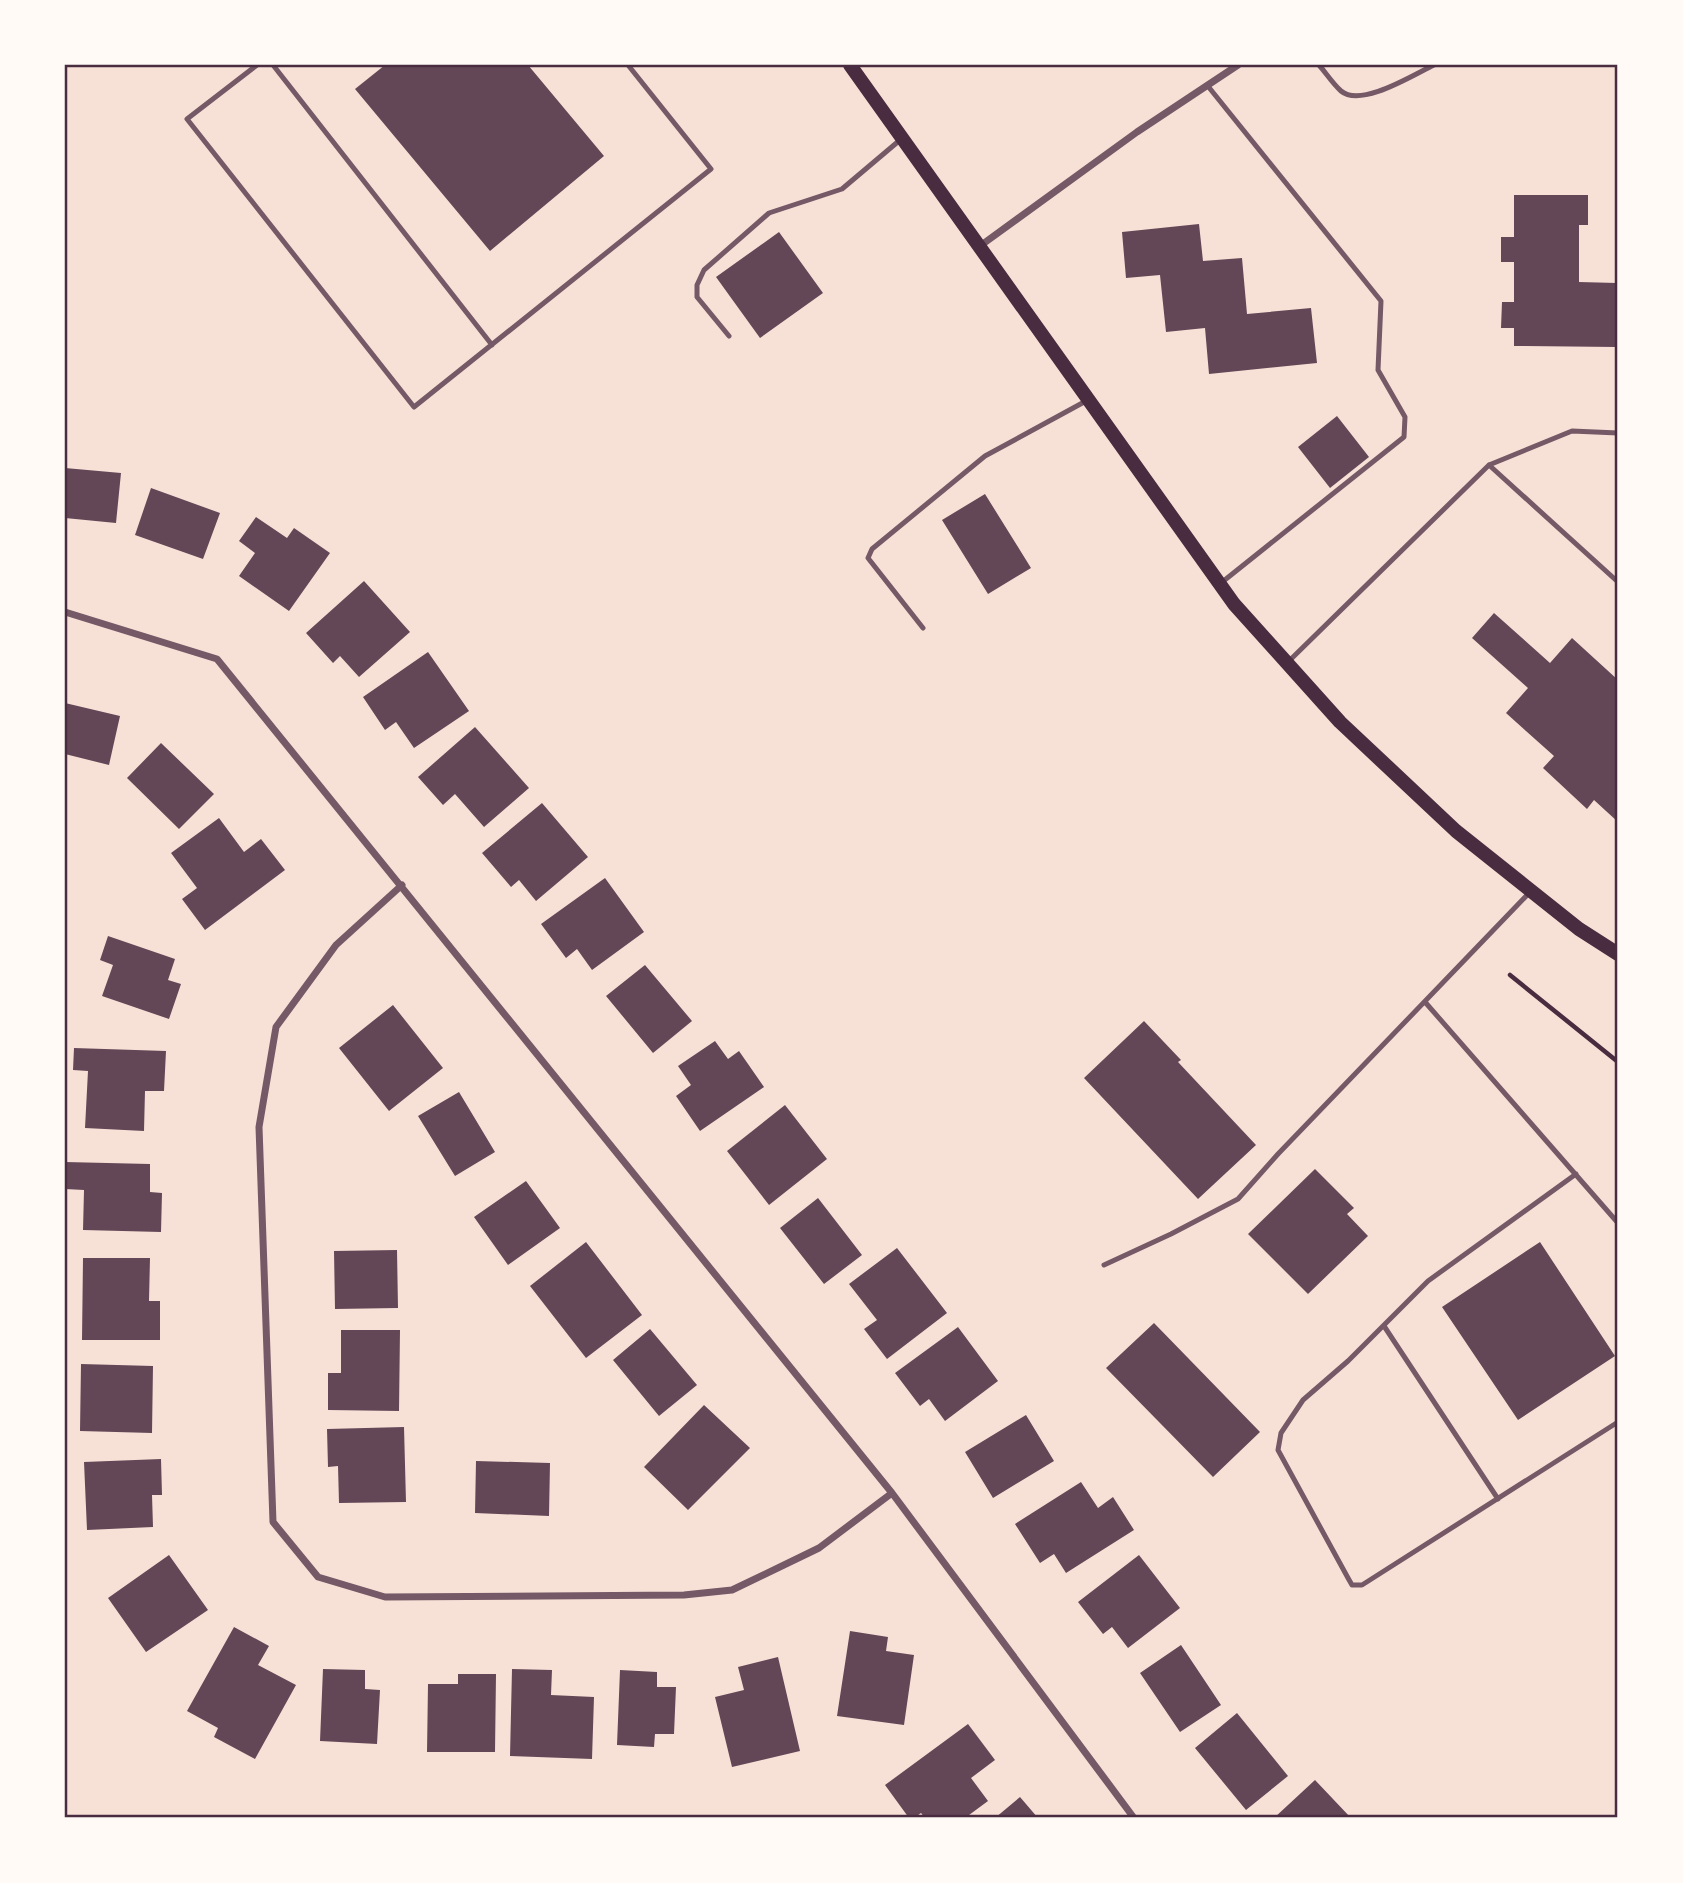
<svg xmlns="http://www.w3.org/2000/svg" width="1683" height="1883" font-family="Karla,sans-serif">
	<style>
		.building { fill: #644757 }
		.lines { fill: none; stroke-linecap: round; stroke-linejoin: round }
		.path { stroke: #4a2c40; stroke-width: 4.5 }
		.service { stroke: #755966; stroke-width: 5 }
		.minor { stroke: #755966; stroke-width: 7 }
		.secondary { stroke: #4a2c40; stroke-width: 14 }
		.neatline { fill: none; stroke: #4a2c40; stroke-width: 2.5 }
	</style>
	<rect width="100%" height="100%" fill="#f7e1d7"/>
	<path class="building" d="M385 65H528L604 156 490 251 355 89Z
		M1514 195H1588V225H1579V282L1617 283 1616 347 1514 346V328H1501L1502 302H1514V262H1501V237H1514Z
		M1199 224 1203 261 1242 258 1247 314 1311 308 1317 363 1209 374 1205 328 1166 332 1160 275 1126 278 1122 232Z
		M779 232 823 293 760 338 716 277Z
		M1337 416 1369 457 1330 488 1298 447Z
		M65 468 121 473 116 523 65 518Z
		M151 488 220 513 203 559 135 535Z
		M985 494 1031 568 988 594 942 520Z
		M256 517 287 538 294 528 330 553 289 611 239 576 255 553 239 541Z
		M364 581 410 632 359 677 340 656 333 663 306 633Z
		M1494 613 1550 663 1572 638 1618 680V822L1594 800 1587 809 1543 768 1554 756 1506 713 1528 688 1472 638Z
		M428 652 469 711 414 748 396 722 385 730 363 697Z
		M65 703 120 716 109 765 65 754Z
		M475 727 529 788 484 827 455 794 443 805 418 777Z
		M161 743 214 794 179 829 127 778Z
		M542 803 588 857 536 901 519 880 511 887 482 853Z
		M219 818 244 852 261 839 285 870 205 930 182 899 197 888 171 853Z
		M605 878 644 932 592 970 577 949 566 958 541 924Z
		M108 936 175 959 168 980 181 984 169 1019 102 996 113 965 100 960Z
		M645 965 692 1021 653 1053 606 996Z
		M393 1005 443 1068 389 1111 339 1048Z
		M1144 1021 1181 1060 1178 1062 1256 1145 1198 1199 1084 1078Z
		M715 1041 728 1059 739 1051 764 1087 700 1131 676 1096 691 1085 678 1066Z
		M74 1048 166 1051 164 1091H145L144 1131 85 1128 88 1071 73 1070Z
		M459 1092 495 1152 455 1176 418 1116Z
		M785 1105 827 1159 769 1205 727 1151Z
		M65 1162 150 1164V1192L162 1193 161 1232 83 1230 84 1190 65 1189Z
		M1315 1169 1354 1208 1347 1214 1368 1236 1308 1294 1248 1234Z
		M526 1181 560 1228 508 1265 474 1217Z
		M818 1198 862 1255 824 1284 780 1228Z
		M586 1242 642 1315 586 1358 530 1286Z
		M1540 1242 1615 1356 1518 1420 1442 1307Z
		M897 1248 947 1313 887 1359 864 1329 877 1320 849 1284Z
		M397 1250 398 1308 335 1309 334 1251Z
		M83 1258H150L149 1301H160V1340H82Z
		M1154 1323 1260 1432 1213 1477 1106 1368Z
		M958 1327 998 1381 945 1421 929 1399 920 1406 895 1373Z
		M650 1329 697 1385 659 1416 613 1360Z
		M341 1330H400L399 1411 328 1410V1373H341Z
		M81 1364 153 1366 152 1433 80 1431Z
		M704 1405 750 1448 688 1510 644 1467Z
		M1026 1415 1054 1461 993 1498 965 1452Z
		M404 1427 406 1502 339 1503 338 1466 328 1467 327 1429Z
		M161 1459 162 1495H152L153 1527 87 1530 84 1462Z
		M476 1461 550 1463 549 1516 475 1513Z
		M1081 1482 1098 1508 1113 1497 1134 1530 1066 1573 1054 1554 1040 1563 1015 1524Z
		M169 1555 208 1610 146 1652 108 1598Z
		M1139 1555 1180 1608 1128 1648 1112 1627 1103 1634 1078 1602Z
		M234 1627 269 1646 258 1665 296 1685 255 1759 214 1737 218 1728 187 1711Z
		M850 1631 888 1637 886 1651 914 1655 904 1725 837 1716Z
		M1181 1645 1221 1705 1180 1732 1140 1673Z
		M778 1657 800 1751 732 1767 715 1697 744 1690 738 1667Z
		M323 1669 365 1670V1689L380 1690 377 1744 320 1741Z
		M512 1669 552 1670 551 1695 594 1697 592 1759 510 1756Z
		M620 1670 657 1672V1687H676L674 1734H655L654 1747 617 1745Z
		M458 1674H496L495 1752H427L428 1684H458Z
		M1237 1713 1288 1776 1246 1810 1195 1748Z
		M968 1724 995 1760 971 1778 988 1801 965 1818H925L921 1813 914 1818H909L885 1785Z
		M1315 1780 1351 1818H1274Z
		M1020 1797 1038 1818H995Z"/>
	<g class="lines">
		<path class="path" d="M1510 975 1618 1062"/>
		<path class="service" d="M257 65 187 119 414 407 711 169 628 65
			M273 65 492 345
			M1319 65C1326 73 1333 84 1341 91 1361 108 1413 75 1434 65
			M1207 85 1381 301 1378 370 1405 417 1404 437 1221 583
			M729 336 697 297V285L704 270 769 213 842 189 900 140
			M1489 465 1618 582
			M923 628 868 558 872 549 985 456 1086 401
			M1289 661 1489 465 1572 431 1618 433
			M1425 1002 1618 1223
			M1576 1174 1428 1281 1348 1361 1303 1400 1281 1433 1278 1450 1348 1578 1352 1585H1362L1618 1422
			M1104 1265 1171 1234 1238 1199 1278 1154 1531 891
			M1384 1326 1498 1499"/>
		<path class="minor" d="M980 246 1137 132 1238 65
			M65 612 217 659 892 1493 1134 1818
			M402 885 336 945 276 1027 259 1127 273 1522 318 1577 385 1597 684 1595 732 1590 819 1548 892 1493"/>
		<path class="secondary" d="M850 65 1234 604 1340 722 1456 831 1579 929 1618 954"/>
	</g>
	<rect width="1683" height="1883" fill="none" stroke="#fffaf5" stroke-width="133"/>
	<rect x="66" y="66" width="1550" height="1750" class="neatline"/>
</svg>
